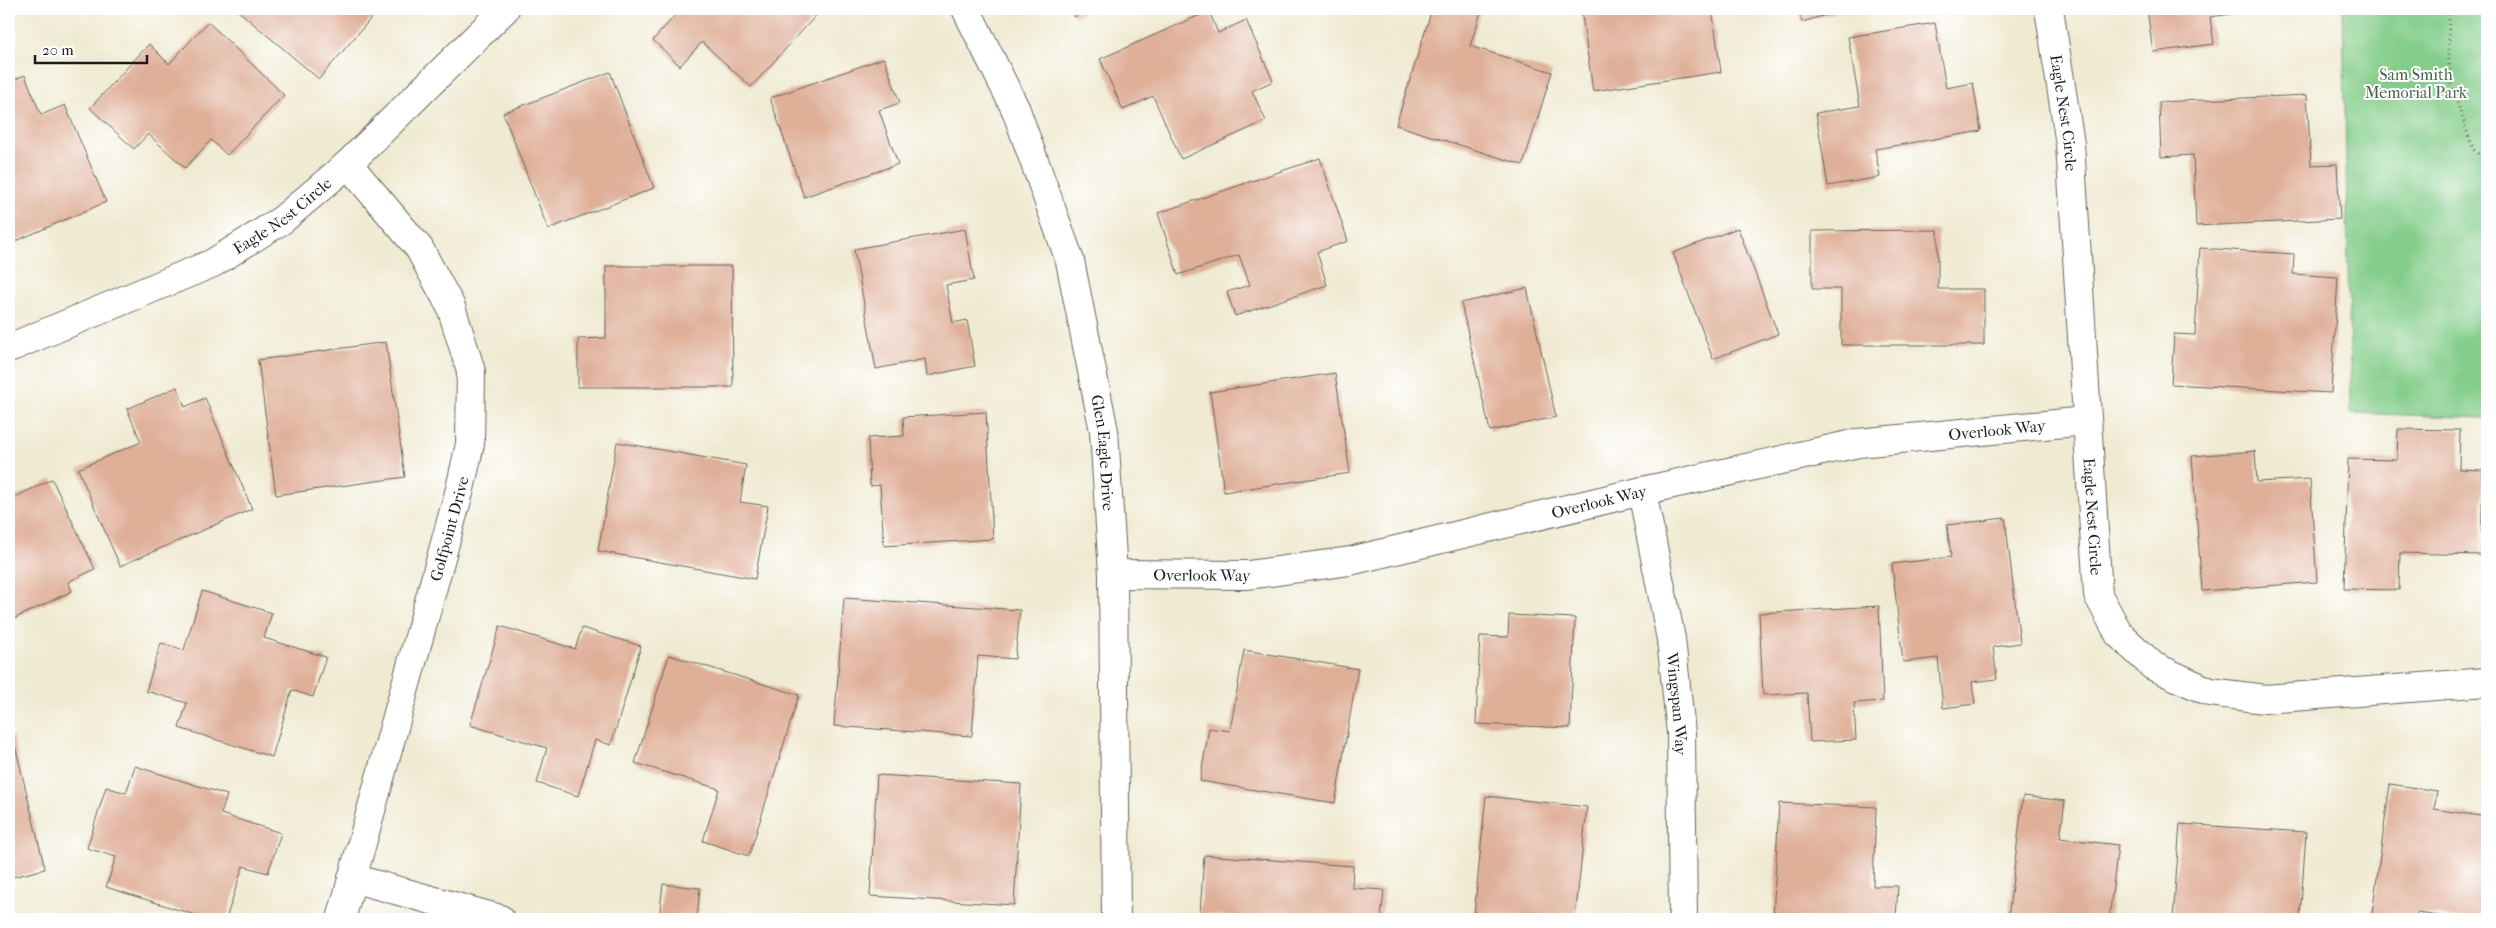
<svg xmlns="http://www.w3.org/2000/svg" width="2496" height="928" font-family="'IM FELL French Canon',serif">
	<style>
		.green { fill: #84cd8a; stroke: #507453 }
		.building { fill: #dfaf98 }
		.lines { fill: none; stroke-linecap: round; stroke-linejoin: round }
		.street-casing { stroke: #66645b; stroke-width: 30 }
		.path { stroke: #66645b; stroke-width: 3; stroke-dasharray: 1 4; stroke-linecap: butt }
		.street { stroke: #fff; stroke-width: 28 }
		.labels { text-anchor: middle; stroke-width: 4; stroke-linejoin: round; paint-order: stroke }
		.park-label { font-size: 16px; fill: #466348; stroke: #fff }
		.street-label { font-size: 16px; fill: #1c1c1c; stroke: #fff }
	</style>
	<rect width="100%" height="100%" fill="#fff"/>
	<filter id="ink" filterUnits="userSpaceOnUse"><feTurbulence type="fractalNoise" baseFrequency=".02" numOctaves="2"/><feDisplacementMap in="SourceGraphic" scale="10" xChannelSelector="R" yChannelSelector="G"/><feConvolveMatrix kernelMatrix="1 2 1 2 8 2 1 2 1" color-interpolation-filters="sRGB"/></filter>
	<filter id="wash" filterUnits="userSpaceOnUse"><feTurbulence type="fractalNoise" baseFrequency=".0096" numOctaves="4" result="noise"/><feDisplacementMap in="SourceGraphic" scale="20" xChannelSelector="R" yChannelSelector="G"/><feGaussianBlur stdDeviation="1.12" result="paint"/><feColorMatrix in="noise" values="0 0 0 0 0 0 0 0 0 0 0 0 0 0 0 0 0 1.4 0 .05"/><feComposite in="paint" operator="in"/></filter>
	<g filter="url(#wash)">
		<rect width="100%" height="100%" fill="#efead1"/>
		<path class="green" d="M2343 9H2487V418L2351 413Z"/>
		<g id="blocks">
			<path class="building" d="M236 9H379L319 79Z
				M676 9H822L751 87 702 42 680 66 653 40 679 11Z
				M1070 9H1088L1075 17Z
				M1432 9H1482L1470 46 1552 72 1523 165 1396 125Z
				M1581 9H1712L1721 72 1593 91Z
				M1798 9H1846L1802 22Z
				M2147 9H2259V10L2210 17 2214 44 2153 52Z
				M1209 11 1218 33 1246 20 1273 81 1252 91 1266 121 1181 159 1153 96 1123 110 1100 59Z
				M208 22 284 95 227 155 211 140 185 168 148 134 134 149 90 108 149 44 169 64Z
				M1935 23 1946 88 1973 83 1981 131 1875 149 1880 177 1828 186 1816 113 1860 106 1848 37Z
				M884 58 900 103 879 110 898 164 804 197 770 98Z
				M610 72 654 188 548 229 503 113Z
				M25 75 41 115 65 105 106 202 9 244V82Z
				M2307 95 2311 165 2337 164 2340 219 2196 226 2193 155 2161 157 2159 102Z
				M1320 158 1348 241 1317 252 1327 285 1235 316 1227 292 1250 285 1239 255 1178 275 1158 213Z
				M1738 228 1778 334 1713 359 1673 253Z
				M965 229 974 280 946 285 953 323 967 320 975 366 927 376 925 359 876 369 854 249Z
				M1938 230V289H1984V345H1841V289H1812V231Z
				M2200 248 2294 254 2293 274 2338 277 2331 393 2171 384 2174 334 2195 335Z
				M606 266H732L733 387H578V339L606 338Z
				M1527 288 1556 417 1490 431 1461 303Z
				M386 342 405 477 276 495 258 360Z
				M1335 373 1350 473 1224 492 1210 392Z
				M177 387 185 407 205 398 252 509 120 566 78 469 141 442 127 409Z
				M986 412 993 539 884 546 880 485 870 486 868 438 904 436 903 417Z
				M2398 429 2460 430 2459 469 2483 470 2481 555 2400 553 2399 590 2344 589 2348 459 2397 460Z
				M617 442 746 465 740 502 768 506 755 579 598 551Z
				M2255 451 2257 482 2310 479 2317 582 2202 591 2192 456Z
				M52 479 95 569 68 582 72 591 9 621V500Z
				M2005 518 2020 643 1993 647 1997 679 1972 682 1975 704 1943 708 1938 658 1903 662 1892 564 1951 557 1947 525Z
				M202 591 272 613 264 638 326 657 313 697 292 690 272 757 179 728 187 703 146 691 161 643 184 650Z
				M844 598 1020 610 1015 659 978 656 972 736 834 726Z
				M1879 606 1883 701 1854 703 1856 740 1810 742 1807 693 1763 695 1759 613Z
				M1509 615 1575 618 1570 728 1476 724 1480 636 1508 637Z
				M500 626 575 649 582 628 641 646 611 745 595 740 578 796 537 783 547 748 470 725Z
				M1244 650 1358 669 1335 803 1200 781 1209 728 1230 731Z
				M669 655 799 695 749 856 703 841 719 789 635 763Z
				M13 737 45 869 9 878V738Z
				M135 766 227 795 221 814 281 833 268 873 243 866 226 919H208L106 887 116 857 87 848 106 787 126 793Z
				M877 775 1021 784 1014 905 870 896Z
				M2390 784 2437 791 2434 809 2487 817V919H2463L2417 913 2416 919H2409L2372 914Z
				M1486 796 1587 807 1575 919H1521L1474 915Z
				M2023 796 2065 801 2060 838 2118 845 2109 919H2008Z
				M1779 803 1876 807 1873 886H1898L1896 919H1773Z
				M2180 824 2306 832 2300 919H2173Z
				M1204 855 1353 866 1352 888 1384 890 1381 919H1233V917L1200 914Z
				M663 884 700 888 697 919H659Z"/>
		</g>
	</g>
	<g filter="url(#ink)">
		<use href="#blocks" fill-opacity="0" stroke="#66645b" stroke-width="1"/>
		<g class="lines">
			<defs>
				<g id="street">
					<path id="s1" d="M966 9 1016 110 1070 261 1104 431 1113 574 1116 919"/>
					<path id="s2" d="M2049 9 2070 144 2098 595 2119 634 2153 666 2210 692 2265 699 2487 682"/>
					<path id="s3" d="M9 348 213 263 282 220 348 164 505 9"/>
					<path id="s4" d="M1642 491 1671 639 1681 733 1683 919"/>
					<path id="s5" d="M1113 574 1248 575 1350 561 1642 491 1858 443 2086 421"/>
					<path d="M352 878 500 919"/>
					<path id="s6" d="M341 919 460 489 470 444 471 371 451 307 419 248 348 164"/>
				</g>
			</defs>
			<use href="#street" class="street-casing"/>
			<path class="path" d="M2449 9V78L2473 149 2487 162"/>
			<use href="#street" class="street"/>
		</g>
	</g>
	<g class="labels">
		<g class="park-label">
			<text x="2416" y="80">Sam Smith<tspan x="2416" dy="18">Memorial Park</tspan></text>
		</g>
		<g class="street-label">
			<text dy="6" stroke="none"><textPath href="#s2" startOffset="105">Eagle Nest Circle</textPath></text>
			<text dy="6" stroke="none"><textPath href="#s3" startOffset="305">Eagle Nest Circle</textPath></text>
			<text dy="6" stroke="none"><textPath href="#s5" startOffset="899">Overlook Way</textPath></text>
			<text dy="6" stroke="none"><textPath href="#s1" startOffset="468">Glen Eagle Drive</textPath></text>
			<text dy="6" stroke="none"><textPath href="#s5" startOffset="494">Overlook Way</textPath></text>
			<text dy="6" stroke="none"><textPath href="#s2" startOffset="510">Eagle Nest Circle</textPath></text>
			<text dy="6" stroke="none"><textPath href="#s6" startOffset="405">Golfpoint Drive</textPath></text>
			<text dy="6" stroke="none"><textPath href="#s5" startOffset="89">Overlook Way</textPath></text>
			<text dy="6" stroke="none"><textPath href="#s4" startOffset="216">Wingspan Way</textPath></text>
		</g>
	</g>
	<rect width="2496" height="928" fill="none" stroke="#fff" stroke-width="30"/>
	<path d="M35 55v8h112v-8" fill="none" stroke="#1c1c1c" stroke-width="2.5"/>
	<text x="42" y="55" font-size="15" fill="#1c1c1c" stroke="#ffffff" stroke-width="4" paint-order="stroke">20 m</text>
</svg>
